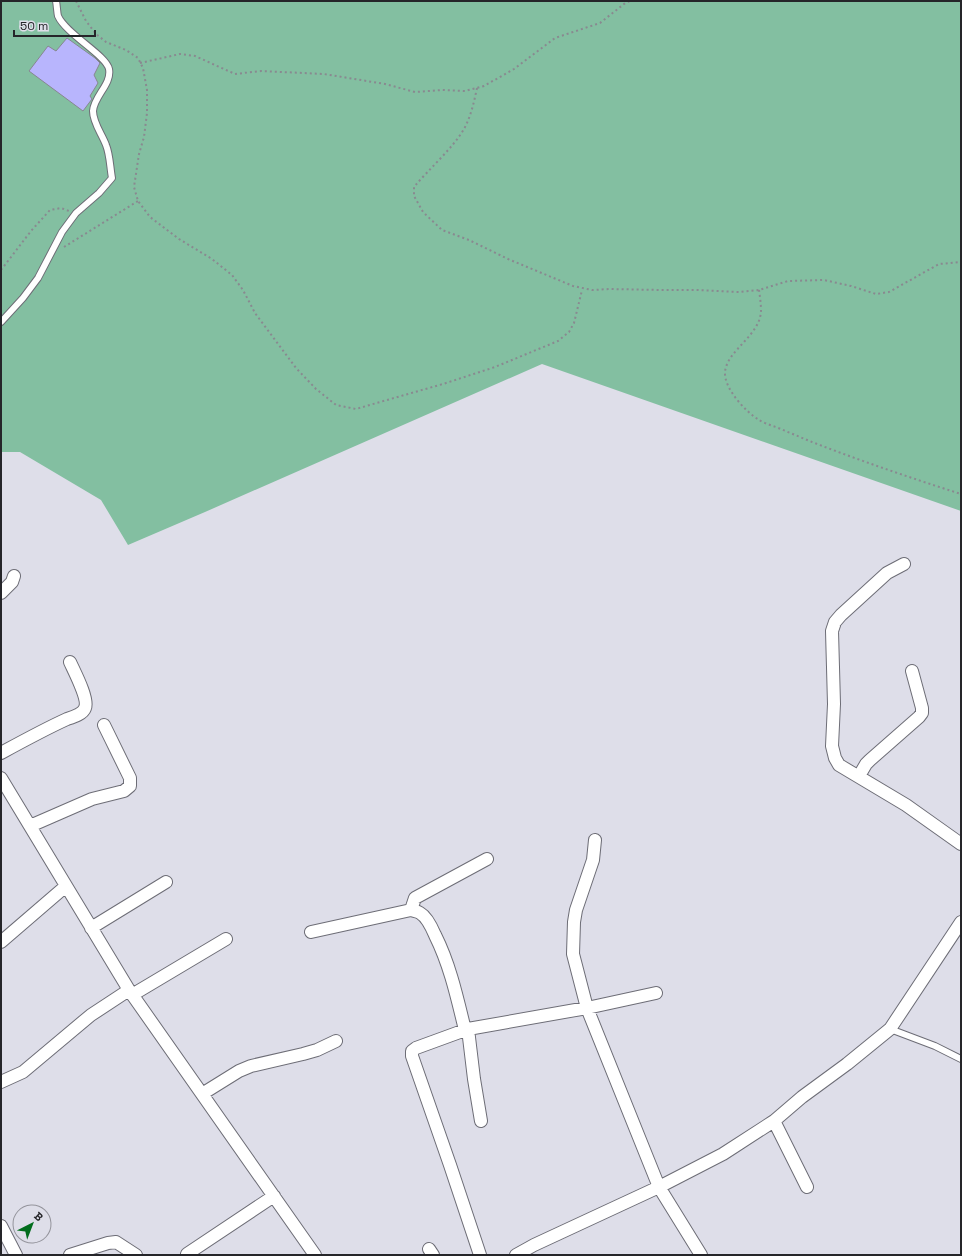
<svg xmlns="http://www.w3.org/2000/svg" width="962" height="1256" font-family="'Space Grotesk',sans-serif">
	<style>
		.green { fill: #83bfa1 }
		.building { fill: #b8b5fd; stroke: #878790 }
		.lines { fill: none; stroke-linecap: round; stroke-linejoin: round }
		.service-casing { stroke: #6d6d76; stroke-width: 8 }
		.minor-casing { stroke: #6d6d76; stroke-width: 14 }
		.path { stroke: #898990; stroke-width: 2; stroke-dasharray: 2 3; stroke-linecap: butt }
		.service { stroke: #fff; stroke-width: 6 }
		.minor { stroke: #fff; stroke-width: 12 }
	</style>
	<rect width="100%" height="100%" fill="#dedee9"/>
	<path class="green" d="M1 1H961V511L542 364 205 512 128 545 101 500 20 452H1Z"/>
	<path class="building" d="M67 38 95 58 100 63 94 75 98 83 90 96 92 99 83 111 29 71 48 46 56 51Z"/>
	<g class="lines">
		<defs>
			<path id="service" d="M1 322 23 298 38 278 62 232 76 213 99 193 112 178C110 167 110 155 106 145 102 134 93 123 93 111 94 96 112 84 109 69 106 55 66 34 58 16 57 12 57 6 56 1
				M890 1029 935 1046 961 1059"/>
			<path id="minor" d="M904 564 887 573 841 615 835 622 832 631 834 704 832 746 835 758 839 765 906 805 961 844
				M1 593 12 582 14 576
				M1 753C23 741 45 729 67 719 73 717 83 714 85 708 89 699 74 671 70 662
				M859 776 866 764 870 760 919 717 922 713V708L912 671
				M1 778 129 990 315 1255
				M30 826 92 799 124 791 130 786V778L104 725
				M595 840 593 860 576 910 574 922 573 954 587 1008 659 1187 701 1255
				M411 910 415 898 487 859
				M91 928 166 882
				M311 932 411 910C413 911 417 911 420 913 427 917 432 928 435 935 450 965 457 997 465 1030
				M1 942 66 886
				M132 995 226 939
				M468 1029 474 1079 481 1121
				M1 1082 23 1072 91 1015 129 990
				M202 1094 239 1071 251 1066 303 1054 317 1050 336 1041
				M774 1121 807 1187
				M1 1226 16 1255
				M429 1249 433 1255
				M187 1254 274 1196
				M70 1255 108 1243 116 1242 136 1255
				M480 1255 450 1165 412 1056V1051L416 1048 468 1029 587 1008 656 993
				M516 1255 534 1245 659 1187 723 1154 774 1121 802 1097 847 1064 890 1029 961 922"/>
		</defs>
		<use href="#service" class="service-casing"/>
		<use href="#minor" class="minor-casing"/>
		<path class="path" d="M76 1 86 21 96 34 106 42 126 50 138 58 143 68 147 90V113L144 137 139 154 134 187 138 201 150 217 179 239 212 259 232 275 243 290 255 313 296 368 316 389 336 405 356 409 380 402 443 384 495 367 558 341 569 332 574 323 582 290
			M140 63 180 54 195 56 235 74 261 71 324 74 385 84 415 92 442 90 465 91 484 86 514 69 555 38 600 23 624 4 630 1
			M477 88C474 102 471 116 464 129 453 148 429 169 414 187V196L423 212 442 230 469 240 508 259 573 286 592 290 610 289 660 290H696L739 292 759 290 788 281 824 280 851 286 876 294 889 292 939 264 961 262
			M64 247 138 201
			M1 270 31 231 50 210 61 208 69 211
			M759 290C760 297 761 304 761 311 760 336 727 350 725 372 724 389 746 412 759 420 764 423 770 425 776 427 788 432 800 437 812 442 861 461 911 478 961 494"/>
		<use href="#service" class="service"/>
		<use href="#minor" class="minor"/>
	</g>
	<rect width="962" height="1256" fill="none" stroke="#252529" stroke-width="4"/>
	<g transform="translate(32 1224) rotate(42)"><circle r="19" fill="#dedee9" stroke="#94949c"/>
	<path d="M0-3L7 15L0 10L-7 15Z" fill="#026d1d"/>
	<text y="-6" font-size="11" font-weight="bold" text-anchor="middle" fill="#252529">B</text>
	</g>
	<path d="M14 30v6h81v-6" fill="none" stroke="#252529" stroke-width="2"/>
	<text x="20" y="30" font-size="12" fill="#252529" stroke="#dedee9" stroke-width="3" paint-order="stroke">50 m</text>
</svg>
